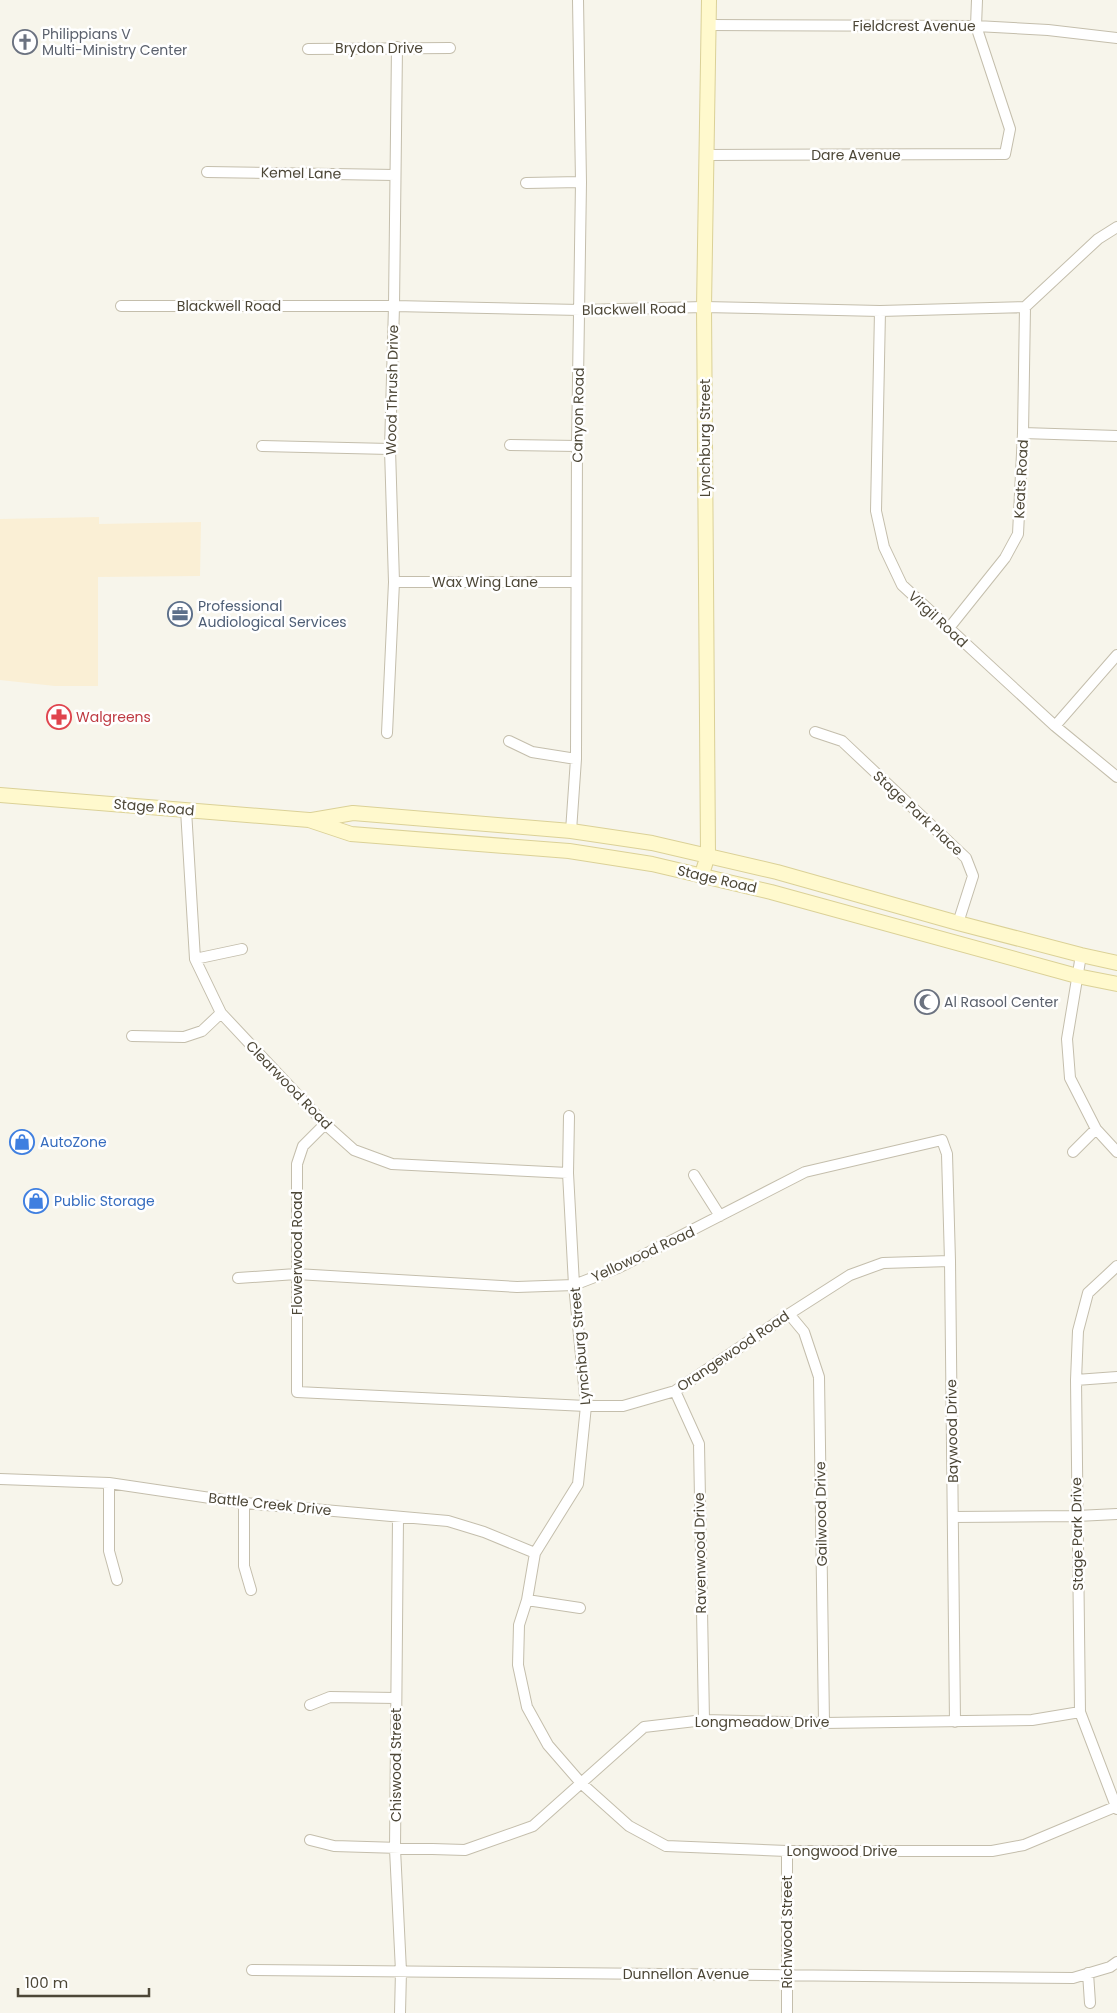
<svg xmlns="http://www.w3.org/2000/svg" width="1117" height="2013" font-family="Poppins,sans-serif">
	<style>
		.commercial { fill: #faefd5 }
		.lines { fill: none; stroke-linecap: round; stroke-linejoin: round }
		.street-casing { stroke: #c4beac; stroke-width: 12 }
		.secondary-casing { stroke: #dbd197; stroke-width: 16 }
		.street { stroke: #fff; stroke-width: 10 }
		.secondary { stroke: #fff9cd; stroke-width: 14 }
		.labels { text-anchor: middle; stroke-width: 5; stroke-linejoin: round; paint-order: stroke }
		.street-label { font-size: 14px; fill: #4d4737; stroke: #fff }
		.worship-label { font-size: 14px; fill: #5b616d; stroke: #fff; text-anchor: start }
		.service-label { font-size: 14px; fill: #4e5e75; stroke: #fff; text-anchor: start }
		.health-label { font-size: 14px; fill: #be3a42; stroke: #fff; text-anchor: start }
		.shop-label { font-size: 14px; fill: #366cbe; stroke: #fff; text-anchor: start }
	</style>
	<rect width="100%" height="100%" fill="#f7f5eb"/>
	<path class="commercial" d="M99 517V524L201 522 200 576 98 577V686H55L0 680V519Z"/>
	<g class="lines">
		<defs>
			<path id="street" d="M710 25 976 26 1048 30 1117 38
				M308 49 450 48
				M707 155 1005 154 1010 129 976 26 977 0
				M207 172 395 175
				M526 183 581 182
				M121 306H394L580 310 704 307 880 311 1025 307 1098 239 1117 227
				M880 311 876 511 884 547 902 585 1055 726 1117 777
				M1023 433 1117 436
				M510 445 577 446
				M262 446 390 449
				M394 582H576
				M949 628 1005 558 1018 534 1023 433 1025 307
				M1055 726 1117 655
				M815 732 842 741 966 858 973 876 958 923
				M387 733 394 582 390 449 394 306 397 47
				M509 741 532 752 576 759
				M186 810 195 959 221 1013 325 1124 354 1150 392 1164 568 1173
				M571 831 576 759 577 446 581 182 578 0
				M1081 955 1067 1039 1070 1078 1096 1129 1117 1152
				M195 959 242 949
				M132 1036 184 1037 202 1031 221 1013
				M569 1116 568 1173 574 1285 586 1406 578 1484 535 1553 527 1600 519 1625 518 1665 527 1707 548 1745 581 1783 629 1826 666 1846 787 1851H992L1024 1845 1117 1806
				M325 1124 303 1146 297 1164V1392L586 1406H623L675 1391 789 1314 850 1275 883 1263 950 1261
				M1073 1152 1096 1129
				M694 1175 720 1216
				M1117 1266 1088 1293 1078 1331 1076 1380 1080 1712 1117 1809
				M238 1278 296 1274 517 1287 574 1285 618 1268 805 1172 942 1140 947 1154 950 1261 955 1722
				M789 1314 804 1332 819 1377 824 1723
				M1076 1380 1117 1377
				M675 1391 699 1444 704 1720
				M0 1479 109 1483 244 1503 448 1521 484 1532 535 1553
				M109 1483V1551L117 1580
				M244 1503V1566L251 1590
				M953 1517 1077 1516 1117 1514
				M398 1518 395 1849 401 1971 400 2013
				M527 1600 580 1608
				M310 1705 330 1697 396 1698
				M310 1840 334 1846 465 1850 533 1826 644 1727 704 1720 824 1723 1032 1720 1080 1712
				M787 1851V2013
				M252 1970 1073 1978 1110 1967 1117 1962
				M1088 1973 1090 2003"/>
			<path id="secondary" d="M0 795 309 820 351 834 569 851 652 864 771 892 1077 976 1117 984
				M312 820 353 813 571 831 652 843 777 872 958 923 1081 955 1117 963
				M702 874 708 855 704 307 709 0"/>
		</defs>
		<use href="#street" class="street-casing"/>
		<use href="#secondary" class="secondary-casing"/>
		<use href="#street" class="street"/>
		<use href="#secondary" class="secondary"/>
	</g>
	<defs>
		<symbol id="church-ring" viewBox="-11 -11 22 22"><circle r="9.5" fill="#fff" stroke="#6b7280" stroke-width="1.5"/><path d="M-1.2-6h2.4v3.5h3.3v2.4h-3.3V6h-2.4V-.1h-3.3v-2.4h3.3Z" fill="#6b7280"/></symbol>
		<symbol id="office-ring" viewBox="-11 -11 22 22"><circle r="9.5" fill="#fff" stroke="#5c6f8a" stroke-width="1.5"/><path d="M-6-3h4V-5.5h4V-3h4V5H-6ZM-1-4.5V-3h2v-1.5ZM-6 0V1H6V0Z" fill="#5c6f8a"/></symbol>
		<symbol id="pharmacy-ring" viewBox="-11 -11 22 22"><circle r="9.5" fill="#fff" stroke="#e0444e" stroke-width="1.5"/><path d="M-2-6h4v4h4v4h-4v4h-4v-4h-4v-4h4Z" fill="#e0444e"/></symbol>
		<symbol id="mosque-ring" viewBox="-11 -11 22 22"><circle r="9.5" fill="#fff" stroke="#6b7280" stroke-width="1.5"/><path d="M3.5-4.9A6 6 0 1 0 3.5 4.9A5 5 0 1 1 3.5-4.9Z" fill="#6b7280"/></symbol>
		<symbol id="shop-ring" viewBox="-11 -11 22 22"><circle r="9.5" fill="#fff" stroke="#3f7fe0" stroke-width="1.5"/><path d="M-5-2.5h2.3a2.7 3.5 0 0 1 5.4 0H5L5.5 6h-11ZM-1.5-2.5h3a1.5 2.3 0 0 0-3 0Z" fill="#3f7fe0"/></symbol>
	</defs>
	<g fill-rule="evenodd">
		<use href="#church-ring" x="11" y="28" width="28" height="28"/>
		<use href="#office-ring" x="166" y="600" width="28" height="28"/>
		<use href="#pharmacy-ring" x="45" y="703" width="28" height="28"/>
		<use href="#mosque-ring" x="913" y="988" width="28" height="28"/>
		<use href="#shop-ring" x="8" y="1128" width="28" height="28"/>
		<use href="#shop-ring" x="22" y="1187" width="28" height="28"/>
	</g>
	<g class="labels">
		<g class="street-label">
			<text x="914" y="31">Fieldcrest Avenue</text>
			<text x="379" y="53">Brydon Drive</text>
			<text x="856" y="160">Dare Avenue</text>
			<text transform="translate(301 173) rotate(1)" y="5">Kemel Lane</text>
			<text x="229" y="311">Blackwell Road</text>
			<text transform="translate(634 309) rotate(-1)" y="5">Blackwell Road</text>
			<text transform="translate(392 390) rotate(-89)" y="5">Wood Thrush Drive</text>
			<text transform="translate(578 415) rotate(-89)" y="5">Canyon Road</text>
			<text transform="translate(705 438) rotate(-90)" y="5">Lynchburg Street</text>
			<text transform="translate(1021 479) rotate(-87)" y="5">Keats Road</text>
			<text x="485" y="587">Wax Wing Lane</text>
			<text transform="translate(938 619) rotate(43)" y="5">Virgil Road</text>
			<text transform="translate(154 807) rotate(5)" y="5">Stage Road</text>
			<text transform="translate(918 813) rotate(43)" y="5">Stage Park Place</text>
			<text transform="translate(717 879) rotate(13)" y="5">Stage Road</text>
			<text transform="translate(289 1085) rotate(46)" y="5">Clearwood Road</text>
			<text transform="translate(297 1253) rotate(-90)" y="5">Flowerwood Road</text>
			<text transform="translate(643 1254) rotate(-25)" y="5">Yellowood Road</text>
			<text transform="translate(580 1346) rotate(-95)" y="5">Lynchburg Street</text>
			<text transform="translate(733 1351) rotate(-34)" y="5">Orangewood Road</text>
			<text transform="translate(952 1431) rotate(-91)" y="5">Baywood Drive</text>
			<text transform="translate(270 1504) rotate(6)" y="5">Battle Creek Drive</text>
			<text transform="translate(821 1514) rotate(-91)" y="5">Gailwood Drive</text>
			<text transform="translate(1077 1534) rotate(-91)" y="5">Stage Park Drive</text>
			<text transform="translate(700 1553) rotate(-91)" y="5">Ravenwood Drive</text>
			<text x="762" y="1727">Longmeadow Drive</text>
			<text transform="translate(396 1765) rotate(-90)" y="5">Chiswood Street</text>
			<text x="842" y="1856">Longwood Drive</text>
			<text transform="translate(787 1932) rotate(-90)" y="5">Richwood Street</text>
			<text x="686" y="1979">Dunnellon Avenue</text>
		</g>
		<g class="worship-label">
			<text x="42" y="39">Philippians V<tspan x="42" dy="16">Multi-Ministry Center</tspan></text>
			<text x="944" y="1007">Al Rasool Center</text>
		</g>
		<g class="service-label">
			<text x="198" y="611">Professional<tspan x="198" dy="16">Audiological Services</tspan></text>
		</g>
		<g class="health-label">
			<text x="76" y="722">Walgreens</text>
		</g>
		<g class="shop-label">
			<text x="40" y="1147">AutoZone</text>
			<text x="54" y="1206">Public Storage</text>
		</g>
	</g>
	<path d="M18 1988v8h131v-8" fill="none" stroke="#4d4737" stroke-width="2.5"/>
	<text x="25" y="1988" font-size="15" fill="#4d4737" stroke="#ffffff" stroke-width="4" paint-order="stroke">100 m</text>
</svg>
